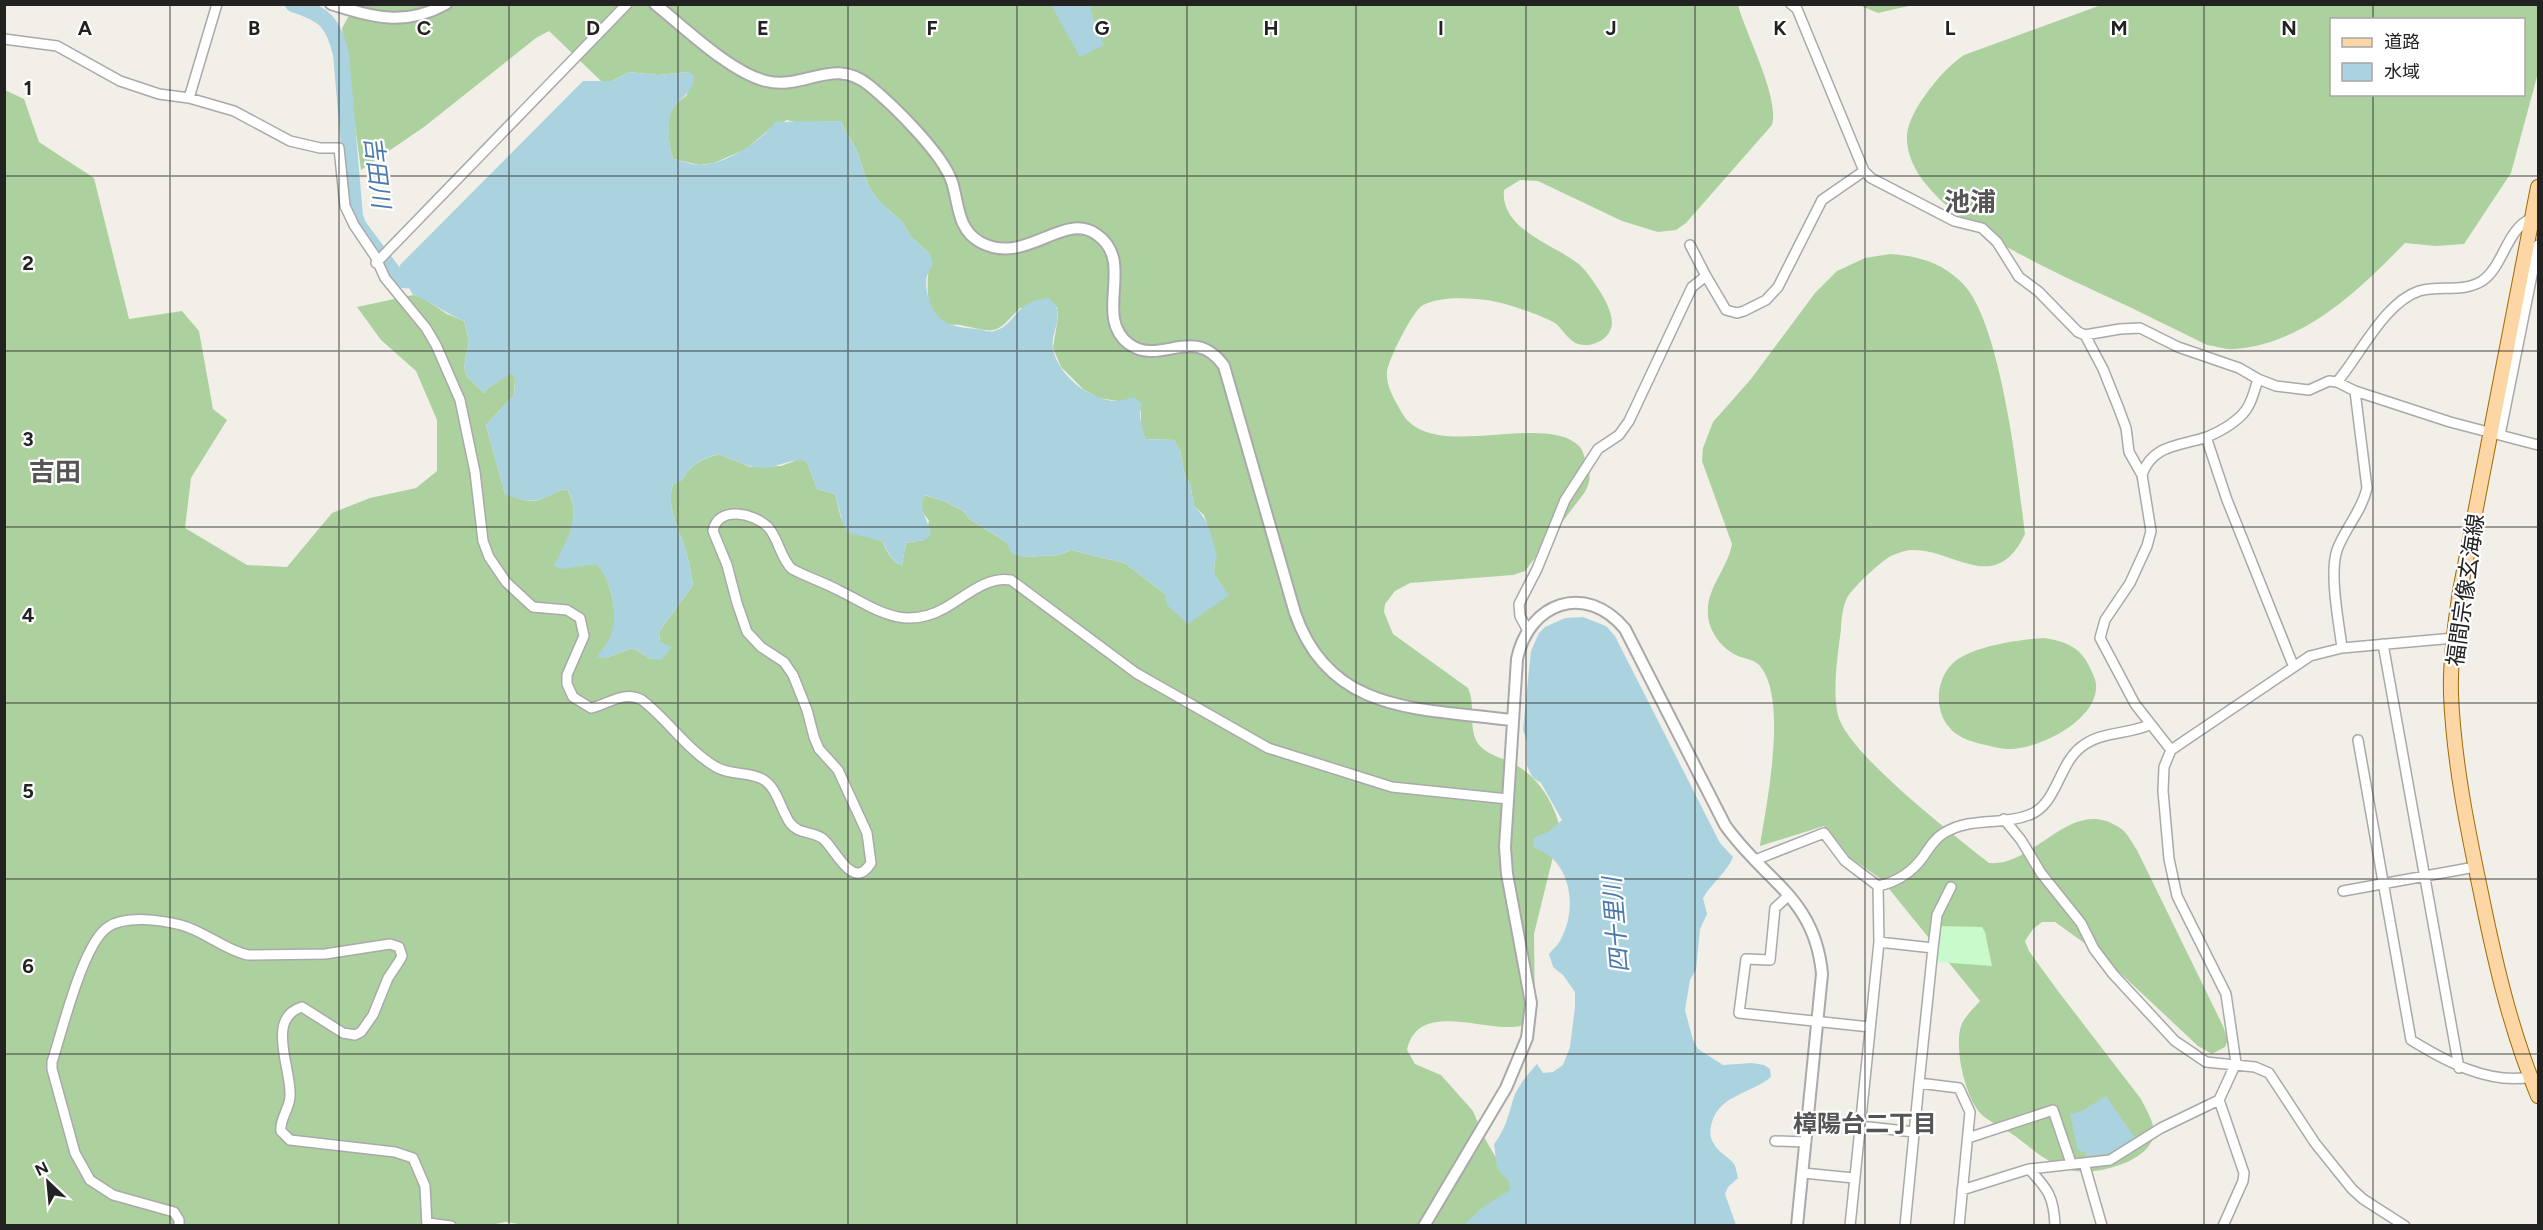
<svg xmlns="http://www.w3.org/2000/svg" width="2543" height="1230" font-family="Figtree,'Noto Sans JP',sans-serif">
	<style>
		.forest { fill: #add19e; fill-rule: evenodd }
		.park { fill: #c8facc }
		.water { fill: #aad3df }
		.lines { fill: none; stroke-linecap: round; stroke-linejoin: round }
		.river { stroke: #aad3df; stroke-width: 16 }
		.minor-casing { stroke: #a9a9a9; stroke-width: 12 }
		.tertiary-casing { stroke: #a9a9a9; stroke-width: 14 }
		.primary-casing { stroke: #a06b00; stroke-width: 16 }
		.minor { stroke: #fff; stroke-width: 9 }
		.tertiary { stroke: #fff; stroke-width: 10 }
		.primary { stroke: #fcd6a4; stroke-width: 14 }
		.grid { fill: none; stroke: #222; stroke-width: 1.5; stroke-opacity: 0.55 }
		.labels { text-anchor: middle; stroke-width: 4.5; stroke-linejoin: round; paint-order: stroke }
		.street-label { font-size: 22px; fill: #222; stroke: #fff }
		.water-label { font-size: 24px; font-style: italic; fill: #4a7aab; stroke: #fff }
		.neighbourhood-label { font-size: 24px; font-weight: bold; fill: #555; stroke: #fff }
		.quarter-label { font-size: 26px; font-weight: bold; fill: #555; stroke: #fff }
		.grid-label { font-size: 20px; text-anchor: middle; font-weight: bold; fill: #222; stroke: #fff; stroke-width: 4.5; stroke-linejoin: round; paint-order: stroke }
	</style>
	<rect width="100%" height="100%" fill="#f2efe9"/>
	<path class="forest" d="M355 5H1738C1746 35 1780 98 1772 125L1686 223 1676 230 1658 232 1622 221 1538 181 1520 180 1504 190C1500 228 1550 243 1576 262 1585 268 1593 281 1599 290 1605 299 1612 312 1612 324 1610 340 1592 348 1578 344 1568 341 1563 329 1555 323 1539 314 1503 302 1486 300 1465 298 1443 296 1423 305 1413 310 1388 360 1387 372 1386 384 1392 395 1398 406 1401 411 1404 417 1408 421 1446 458 1545 413 1579 446 1583 450 1584 456 1586 462 1591 473 1591 481 1585 492L1525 571 1513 575 1410 583 1395 591 1385 604 1384 612 1393 634 1468 688C1476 705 1468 725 1477 742 1485 755 1504 758 1516 765 1539 778 1554 803 1560 828L1534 934 1535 1017C1513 1049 1420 989 1407 1050L1415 1064 1441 1075 1473 1111 1484 1137 1495 1156 1508 1166 1538 1225 529 1226 506 1222 485 1226H5V90L24 99 39 142 94 178 129 319 182 311 199 331 213 409 227 420 191 478 185 528 247 565 287 567 332 513 370 498 416 488 437 471V420L416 371 381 340 357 307 413 295 423 298 447 314 464 321 469 341 464 367 467 376 484 393 488 388 512 372 515 378 514 395 486 425 505 494C518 498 531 505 544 498 553 494 558 490 567 489 575 504 576 516 570 532L584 565 597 564C608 575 614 600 615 616 615 629 609 645 605 658L633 648 651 659 660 642 659 632 693 585C691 573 689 560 685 548 678 527 666 507 673 484 686 480 682 476 691 468 699 460 709 457 719 454L750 467 781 466 800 459 807 462 817 489 835 494 841 518 866 536 882 541C886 550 892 563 902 565L906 543 924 540 929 521C922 512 919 506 924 495L944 501 962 510 971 520 1006 542 1023 557 1059 555 1071 550 1125 563 1165 594 1228 595 1214 574 1215 551 1204 515 1194 506 1190 483 1185 477 1180 450 1174 440 1145 439 1141 428V410L1118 401 1098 398 1084 390 1061 367 1053 348 1058 317 1057 307 1020 308C996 333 999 334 965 326 959 324 951 326 946 323 920 312 929 274 930 254L911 237 902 222 879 201 869 187 856 149 840 121 798 123 787 120 772 127 746 149 714 163 700 165 673 159C669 146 665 122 672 109 675 104 682 99 687 95L689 72 657 75 630 72 612 81H601L549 31 536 38 424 127 361 170 342 28Z
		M1859 5H1913L1878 13Z
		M2101 5H2538V73L2511 173 2464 244 2436 246 2405 243C2358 291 2305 343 2235 349 2226 350 2216 346 2207 345 2174 329 2141 312 2108 297 2054 271 1903 209 1907 135 1908 121 1918 105 1926 94 1937 79 1948 66 1964 55ZM2332 20H2524V94H2332Z
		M1890 254C1919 256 1944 263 1964 285 2001 325 2018 476 2025 534 1995 597 1954 548 1911 550 1905 550 1899 553 1893 555 1883 559 1852 588 1847 598 1843 606 1841 620 1841 629 1838 654 1832 690 1838 715 1847 753 1955 836 1989 863 2036 867 2071 794 2120 828 2127 832 2132 843 2137 850L2223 1026 2228 1040 2225 1047 2212 1054 2198 1046 2101 955 2055 922H2042L2033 929 2025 941 2029 951 2058 991 2141 1099C2146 1109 2154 1122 2154 1133 2152 1162 2093 1177 2070 1170 2049 1164 2032 1149 2015 1136 2005 1128 1990 1123 1981 1114 1965 1097 1954 1048 1961 1026 1964 1017 1974 1008 1980 1001L1881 879 1849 857 1824 826 1760 846C1766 806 1789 697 1759 665 1753 659 1745 659 1738 656 1724 650 1713 637 1709 622 1702 591 1727 572 1732 544L1702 461 1703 448 1713 422 1751 379 1815 293 1837 271 1865 258Z
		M2043 638C2065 641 2081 647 2090 668 2093 674 2097 682 2096 689 2094 722 2037 750 2008 749 2002 749 1995 747 1990 746 1976 743 1958 739 1949 727 1934 710 1936 680 1952 664 1971 646 2018 640 2043 638Z"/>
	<path class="park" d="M1938 926 1982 927 1985 932 1992 966 1938 962 1935 960Z"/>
	<path class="water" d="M1051 5H1094L1090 10 1104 45 1080 57Z
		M630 72 657 75 689 72 694 76C695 91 681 97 674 107 665 119 669 146 673 159 682 161 693 165 702 165 726 164 762 141 775 122L840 121 856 149 869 187 879 201 902 222 911 237 930 254 933 265C925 274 925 285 928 296 935 323 951 327 976 329 982 329 988 333 994 331 1017 325 1012 302 1048 298L1054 303C1064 318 1050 333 1053 349 1058 375 1089 400 1115 401 1121 401 1128 399 1134 397L1141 403 1140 417 1145 439 1174 440 1180 450 1185 477 1190 483 1194 506C1209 519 1213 540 1217 558 1208 572 1221 584 1229 595L1188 624 1167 605 1165 594 1125 563 1071 550 1059 555 1023 557 1012 554 1006 542 971 520 962 510 944 501 925 495C917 509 929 520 931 535L924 540 906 543 902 565C891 562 887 550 882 541L849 533 844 527 835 494 817 489 807 462C792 456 777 469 760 468 745 467 732 458 718 454 708 457 699 460 691 468 682 476 686 480 673 484 666 507 678 527 685 548 689 560 691 573 693 585L659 632 660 642 672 647 661 660 651 659 633 648 605 658 597 657C602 649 610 641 612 632 618 613 611 578 596 564L562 569 554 566C566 540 583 516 567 489 558 490 553 495 544 498 531 504 518 499 505 494L486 425 514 395 515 379 512 373 488 388 484 393 467 376 464 367 469 341 464 321C446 314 431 301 413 295L399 270 400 265 583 81H612Z
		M1583 617 1606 626 1615 636 1720 843 1733 857C1728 871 1711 884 1703 898L1707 914 1700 929 1696 970 1690 980 1685 1010 1693 1040 1698 1049 1723 1065 1752 1063 1764 1065 1770 1069 1771 1077C1752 1093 1720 1095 1712 1122 1710 1129 1709 1137 1714 1144 1719 1153 1729 1157 1734 1164 1736 1167 1737 1174 1738 1178L1728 1187 1725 1194 1736 1225H1464L1482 1208 1510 1190 1509 1182 1497 1168 1494 1144C1505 1130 1508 1117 1513 1100 1516 1088 1528 1074 1537 1064L1543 1073 1553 1072 1563 1065 1570 1047 1575 1007V992L1563 975 1553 967 1549 954C1553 949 1559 944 1561 939 1578 908 1571 859 1534 848L1533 838 1548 832 1562 820 1541 783 1533 778 1527 766V741L1523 730 1528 679 1531 651 1539 633 1545 627 1565 618Z
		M2106 1096 2135 1138 2115 1153 2085 1156V1152L2078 1151 2070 1114 2082 1111Z"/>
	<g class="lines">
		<path class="river" d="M293 4C325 14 333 22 341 54L355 216 358 225 399 280 426 281"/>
		<defs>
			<path id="minor" d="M1791 4 1797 9 1864 171 1871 178 1954 221 1982 228 1997 242 2019 277 2038 291 2078 332 2085 335 2120 329 2140 328 2178 347 2239 368 2258 379 2276 386 2309 390 2329 381 2337 382 2355 391 2450 422 2538 445
				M4 39 57 46 120 81 159 94 189 98 234 111 290 141 320 148H339L345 206 354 225 375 256 385 278 426 328 436 345 460 400 475 472 483 541 489 557 506 582 533 607 567 610 580 618 584 636 567 675V684L573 697 591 708C609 704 624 690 642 700 668 720 687 750 716 767 731 776 750 771 764 780 777 788 781 810 790 823 798 834 811 831 822 838 835 847 852 893 871 863L867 833 838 770 819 749 814 737 807 710 793 675 784 662 761 647 747 632 737 603 727 565 713 531C718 505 754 513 768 527 779 539 780 558 792 569 807 577 823 582 838 590 875 608 902 632 945 608 965 597 986 576 1011 580L1136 673 1268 748 1392 787 1508 799
				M189 98 217 4
				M1690 245 1706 276
				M376 263 627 4
				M2085 335 2103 369 2119 409 2126 428 2129 452 2142 475 2151 531 2147 546 2130 583 2105 620 2100 638 2135 704 2171 750
				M2337 382C2360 355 2385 302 2419 291 2440 285 2463 293 2482 281 2504 266 2506 229 2532 218
				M2500 435 2538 245
				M2206 437 2227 500 2293 665
				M2142 475C2152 444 2181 446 2207 437 2221 431 2237 422 2246 410 2252 402 2255 389 2258 379
				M1527 629 1520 616 1519 604 1537 569 1565 500 1598 449 1619 435 1629 421 1692 287 1706 276 1726 310 1737 313 1744 311 1766 300 1778 287 1822 200 1864 171
				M2383 644 2459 1068
				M2342 648C2339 623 2329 574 2337 550 2345 528 2362 511 2367 488L2355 391
				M2358 740 2411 1040C2445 1061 2489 1085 2531 1077
				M2004 819 2021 840 2041 873 2081 923 2094 949 2113 974 2175 1041 2206 1062 2255 1067 2269 1073 2315 1143 2352 1189 2363 1199 2405 1226
				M1755 860 1824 833 1845 861 1878 886 1879 942 1850 1226
				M1878 886C1897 882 1912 872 1923 857 1929 848 1935 838 1944 833 1972 816 2001 826 2029 815 2057 805 2058 765 2081 747 2101 731 2126 735 2149 725
				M2343 891 2475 867
				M1789 895 1775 908 1770 960 1746 959 1739 1013 1870 1027
				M1879 942 1933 948 1919 1083 1959 1088 1970 1112 1959 1226
				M1933 948 1937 915 1951 887
				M1860 1126 1914 1132
				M1968 1138 2053 1110 2071 1163
				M1775 1141 1806 1142
				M2084 1163 2102 1226
				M2029 1169C2048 1189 2054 1197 2055 1226
				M1803 1173 1854 1178
				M1962 1190 2029 1169 2110 1160 2161 1128 2219 1100
				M428 1223 451 1226
				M179 1226V1220L174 1212 113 1195 90 1180 75 1153 52 1069V1062C62 1032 83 943 108 927 126 915 161 920 181 925 204 931 225 950 248 955L325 954 390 944 399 947 402 956 400 960 388 978 373 1015 361 1032 355 1035 343 1033 302 1007C265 1018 292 1070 290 1096 290 1108 279 1120 281 1131L290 1140 395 1152 413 1158 425 1186 427 1226
				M1905 1226 1919 1083
				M2223 1226 2243 1181 2244 1173 2219 1100 2236 1063 2226 994 2177 896 2169 859 2163 791 2164 767 2171 750 2310 656 2342 648 2454 638"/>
			<path id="tertiary" d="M331 4C373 17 405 27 446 4
				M655 4C684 27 731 73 766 81 804 91 834 55 870 86 894 106 943 154 952 182 959 204 957 229 980 242 1025 267 1063 211 1096 234 1137 261 1092 316 1129 344 1161 367 1193 323 1224 366L1295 613C1330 715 1421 708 1512 720
				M1424 1226 1506 1088 1527 1038 1531 1003 1507 874 1505 847 1517 659C1529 602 1586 582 1625 629L1725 825C1764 881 1815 897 1822 974L1797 1226"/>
			<path id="primary" d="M2538 187 2460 591C2455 625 2450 660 2451 695 2454 764 2468 831 2482 898 2496 966 2511 1031 2538 1096"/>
		</defs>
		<use href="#minor" class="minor-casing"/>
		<use href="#tertiary" class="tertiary-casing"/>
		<use href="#primary" class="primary-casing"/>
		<use href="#minor" class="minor"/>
		<use href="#tertiary" class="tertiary"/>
		<use href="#primary" class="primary"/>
	</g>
	<path class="grid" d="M170 4V1226M339 4V1226M509 4V1226M678 4V1226M848 4V1226M1017 4V1226M1187 4V1226M1356 4V1226M1526 4V1226M1695 4V1226M1865 4V1226M2034 4V1226M2204 4V1226M2373 4V20M2373 94V1226M4 176H2538M4 351H2538M4 527H2538M4 703H2538M4 879H2538M4 1054H2538"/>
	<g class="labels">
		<g class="street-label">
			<text transform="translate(2465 590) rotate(-82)" y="8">福間宗像玄海線</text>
		</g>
		<g class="water-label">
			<text transform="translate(377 172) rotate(83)" y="8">吉田川</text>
			<text transform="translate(1616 925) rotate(-95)" y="8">四十里川</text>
		</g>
		<g class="neighbourhood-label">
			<text x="1865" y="1132">樟陽台二丁目</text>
		</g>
		<g class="quarter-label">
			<text x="1970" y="211">池浦</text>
			<text x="55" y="481">吉田</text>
		</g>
	</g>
	<g class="grid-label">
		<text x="85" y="35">A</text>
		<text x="254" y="35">B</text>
		<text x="424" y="35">C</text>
		<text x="593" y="35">D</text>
		<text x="763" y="35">E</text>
		<text x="932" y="35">F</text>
		<text x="1102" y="35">G</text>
		<text x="1271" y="35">H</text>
		<text x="1441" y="35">I</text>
		<text x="1611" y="35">J</text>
		<text x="1780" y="35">K</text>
		<text x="1950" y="35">L</text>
		<text x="2119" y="35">M</text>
		<text x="2289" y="35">N</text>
		<text x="28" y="95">1</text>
		<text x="28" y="270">2</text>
		<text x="28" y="446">3</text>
		<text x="28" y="622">4</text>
		<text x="28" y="798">5</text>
		<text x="28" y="973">6</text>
	</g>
	<rect width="2543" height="1230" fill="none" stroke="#222222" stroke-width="12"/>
	<rect x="2330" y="18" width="195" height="78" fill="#ffffff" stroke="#a7a7a7" stroke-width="1.5"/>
	<rect x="2342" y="38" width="30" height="9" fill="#fcd6a4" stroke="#a7a7a7" stroke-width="1.5"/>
	<text x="2384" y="48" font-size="18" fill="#222222">道路</text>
	<rect x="2342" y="63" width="30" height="18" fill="#aad3df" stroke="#a7a7a7" stroke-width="1.5"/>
	<text x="2384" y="78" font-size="18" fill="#222222">水域</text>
	<g transform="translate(48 1182) rotate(334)" stroke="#ffffff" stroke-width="4.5" paint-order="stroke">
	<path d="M0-4.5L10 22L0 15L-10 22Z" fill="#222222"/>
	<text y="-9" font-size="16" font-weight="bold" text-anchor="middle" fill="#222222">N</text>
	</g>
</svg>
